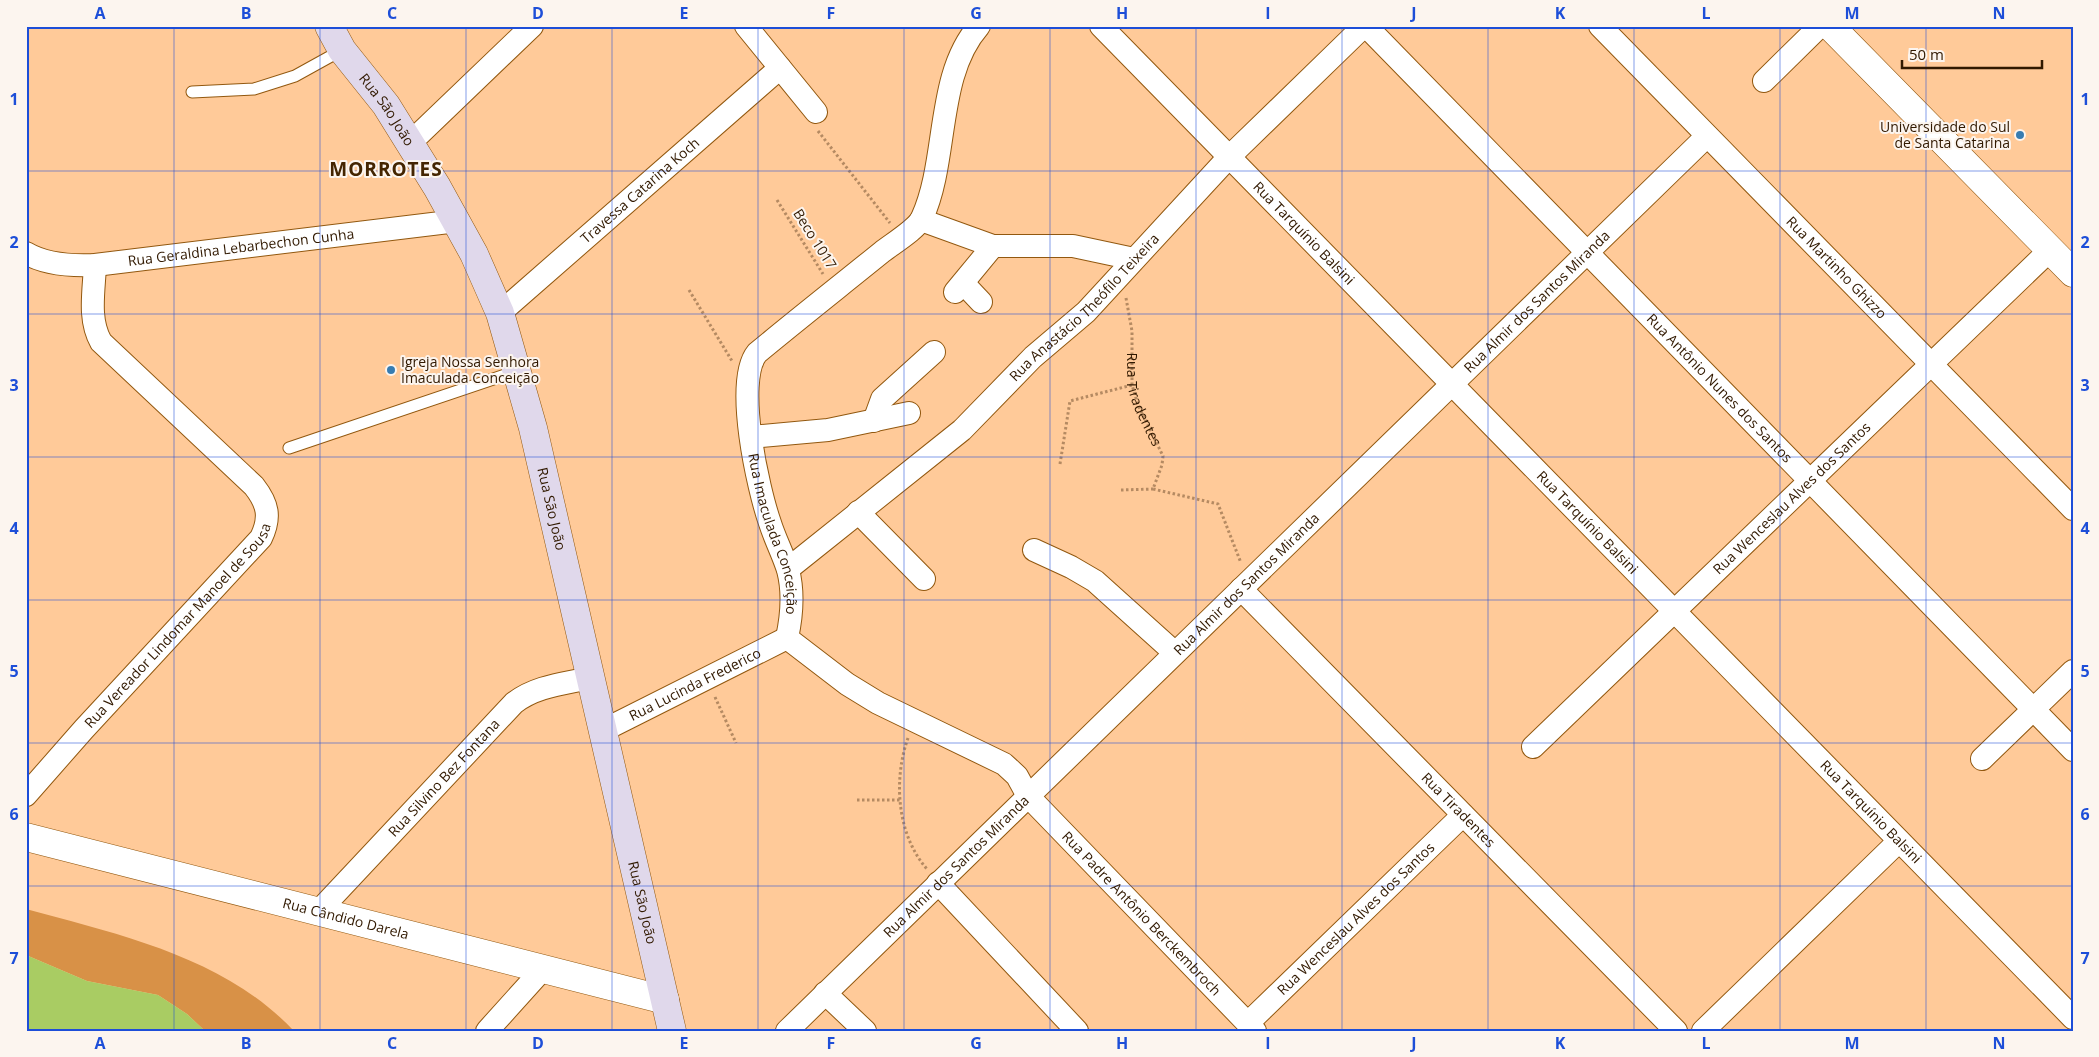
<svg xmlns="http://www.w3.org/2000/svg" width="2099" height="1057" font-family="'Open Sans',sans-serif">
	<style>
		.green { fill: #d89147 }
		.water { fill: #a9cc63 }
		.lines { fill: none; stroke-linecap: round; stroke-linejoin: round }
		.service-casing { stroke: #92580f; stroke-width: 13 }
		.minor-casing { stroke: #92580f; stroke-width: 24 }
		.tertiary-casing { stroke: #92580f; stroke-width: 29 }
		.secondary-casing { stroke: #92580f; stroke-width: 29 }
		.path { stroke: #b58a62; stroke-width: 3; stroke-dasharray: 2.5 2.5; stroke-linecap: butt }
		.service { stroke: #fff; stroke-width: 11 }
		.minor { stroke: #fff; stroke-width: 22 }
		.tertiary { stroke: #fff; stroke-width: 28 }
		.secondary { stroke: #e0d8eb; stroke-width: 28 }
		.grid { fill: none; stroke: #1d4ed8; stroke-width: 1; stroke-opacity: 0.55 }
		.poi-dot { fill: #377cb1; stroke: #fcf5ef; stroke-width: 2 }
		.labels { text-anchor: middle; stroke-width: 4; stroke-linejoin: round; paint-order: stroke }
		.street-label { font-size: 14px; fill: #311900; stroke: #fcf5ef }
		.poi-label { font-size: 14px; fill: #311900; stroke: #fcf5ef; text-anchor: end }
		.district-label { font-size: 19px; font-weight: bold; letter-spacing: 1px; fill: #442501; stroke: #fcf5ef }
		.neatline { fill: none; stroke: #1d4ed8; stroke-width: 2 }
		.grid-label { font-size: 16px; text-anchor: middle; font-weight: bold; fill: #1d4ed8 }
	</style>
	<rect width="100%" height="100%" fill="#ffca99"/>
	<path class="green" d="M26 909C121 935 224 957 294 1031H205L187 1014 158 995 87 981 26 955Z"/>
	<path class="water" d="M26 955 87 981 158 995 187 1014 205 1031H26Z"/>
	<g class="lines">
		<defs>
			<path id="service" d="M192 92 254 89 295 76 342 50
				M289 448 517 371"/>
			<g id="minor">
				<path d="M746 26 816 112"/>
				<path id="s2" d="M979 26C935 76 949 159 922 218 917 229 892 244 882 252 840 286 798 319 757 353 734 381 758 489 770 523 775 539 783 554 788 570 794 593 792 615 787 638L847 684 878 703 1004 764 1017 776 1028 796 1255 1031"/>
				<path id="s3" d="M1101 26 2073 1018"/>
				<path id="s4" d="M1366 26 2073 750"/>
				<path id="s5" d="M1600 26 2073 509"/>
				<path d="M1764 81 1820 26"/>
				<path d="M410 143 532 26"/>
				<path d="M921 220 993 246H1073L1134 259"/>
				<path id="s6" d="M26 253C46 265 73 266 95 265L457 221"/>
				<path d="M964 284 981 302"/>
				<path d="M955 292 993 246"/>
				<path id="s7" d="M500 313 780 68"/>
				<path d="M874 421 882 399 934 352"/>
				<path d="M751 437 828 430 909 413"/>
				<path d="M858 512 924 579"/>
				<path d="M1034 550 1071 567 1095 581 1175 653"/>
				<path id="s8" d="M788 569 962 430 1033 357 1086 312 1229 157 1364 26"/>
				<path id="s9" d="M1241 589 1676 1031"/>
				<path id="s10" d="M602 731 787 638"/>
				<path id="s11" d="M1533 747 2050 250"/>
				<path d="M1982 759 2073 671"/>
				<path id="s12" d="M26 795 84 729 261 538C271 517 268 504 254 486L101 342C88 319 94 291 95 265"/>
				<path d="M938 883 1077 1031"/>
				<path id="s13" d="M318 912 514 703C536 686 563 684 590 678"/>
				<path d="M825 993 865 1031"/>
				<path id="s14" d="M1248 1023 1463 815"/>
				<path d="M487 1031 543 969"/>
				<path id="s15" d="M787 1031 1707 136"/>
				<path d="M1703 1031 1899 841"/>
			</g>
			<g id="tertiary">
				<path d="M1830 26 2073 273"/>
				<path id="s16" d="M26 837 665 1000"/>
			</g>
			<g id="secondary">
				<path id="s17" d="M329 26 342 50 386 105 437 187 474 254 500 313 533 428 672 1031"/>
			</g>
		</defs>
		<use href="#service" class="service-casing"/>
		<use href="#minor" class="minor-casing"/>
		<use href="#tertiary" class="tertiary-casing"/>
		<use href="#secondary" class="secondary-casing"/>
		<g class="path">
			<path d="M818 131 890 223"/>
			<path d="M777 200 823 274"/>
			<path d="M689 290 732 361"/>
			<path id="s1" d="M1126 298 1132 331V385L1138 405 1163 456 1162 465 1153 489 1218 504 1241 563"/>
			<path d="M1060 464 1070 401 1132 385"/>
			<path d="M1121 490 1153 489"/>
			<path d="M715 697 736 743"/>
			<path d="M908 738C893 780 897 835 927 869"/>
			<path d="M857 800H900"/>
		</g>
		<use href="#service" class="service"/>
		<use href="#minor" class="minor"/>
		<use href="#tertiary" class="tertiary"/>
		<use href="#secondary" class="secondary"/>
	</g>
	<path class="grid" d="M174 26V1031M320 26V1031M466 26V1031M612 26V1031M758 26V1031M904 26V1031M1050 26V1031M1196 26V1031M1342 26V1031M1488 26V1031M1634 26V1031M1780 26V1031M1926 26V1031M26 171H2073M26 314H2073M26 457H2073M26 600H2073M26 743H2073M26 886H2073"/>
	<g class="poi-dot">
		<circle cx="2020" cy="135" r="5"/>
		<circle cx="391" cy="370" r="5"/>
	</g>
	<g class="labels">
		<g class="street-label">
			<text dy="5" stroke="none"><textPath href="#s17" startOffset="102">Rua São João</textPath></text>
			<text dy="5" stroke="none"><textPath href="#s7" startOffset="186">Travessa Catarina Koch</textPath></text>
			<text dy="5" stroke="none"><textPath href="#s3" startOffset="290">Rua Tarquínio Balsini</textPath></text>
			<text transform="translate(815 239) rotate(58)" y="5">Beco 1017</text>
			<text dy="5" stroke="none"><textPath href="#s6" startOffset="218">Rua Geraldina Lebarbechon Cunha</textPath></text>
			<text dy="5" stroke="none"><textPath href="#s5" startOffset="338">Rua Martinho Ghizzo</textPath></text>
			<text dy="5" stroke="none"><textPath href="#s15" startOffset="1046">Rua Almir dos Santos Miranda</textPath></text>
			<text dy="5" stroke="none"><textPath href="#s8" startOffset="396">Rua Anastácio Theófilo Teixeira</textPath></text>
			<text dy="5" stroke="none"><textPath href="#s4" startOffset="506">Rua Antônio Nunes dos Santos</textPath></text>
			<text dy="5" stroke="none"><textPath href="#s1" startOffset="104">Rua Tiradentes</textPath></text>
			<text dy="5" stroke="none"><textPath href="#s11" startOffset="359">Rua Wenceslau Alves dos Santos</textPath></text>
			<text dy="5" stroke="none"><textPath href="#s17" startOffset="538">Rua São João</textPath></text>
			<text dy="5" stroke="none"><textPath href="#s3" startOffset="695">Rua Tarquínio Balsini</textPath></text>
			<text dy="5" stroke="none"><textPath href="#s2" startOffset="602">Rua Imaculada Conceição</textPath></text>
			<text dy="5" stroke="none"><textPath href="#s15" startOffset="641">Rua Almir dos Santos Miranda</textPath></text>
			<text dy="5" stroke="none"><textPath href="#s12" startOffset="228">Rua Vereador Lindomar Manoel de Sousa</textPath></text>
			<text dy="5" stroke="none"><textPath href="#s10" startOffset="104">Rua Lucinda Frederico</textPath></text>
			<text dy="5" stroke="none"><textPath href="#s13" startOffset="184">Rua Silvino Bez Fontana</textPath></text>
			<text dy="5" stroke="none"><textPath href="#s9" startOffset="310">Rua Tiradentes</textPath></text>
			<text dy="5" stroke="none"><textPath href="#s3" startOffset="1100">Rua Tarquínio Balsini</textPath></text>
			<text dy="5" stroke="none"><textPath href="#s15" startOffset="236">Rua Almir dos Santos Miranda</textPath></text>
			<text dy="5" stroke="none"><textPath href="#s17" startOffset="942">Rua São João</textPath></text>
			<text dy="5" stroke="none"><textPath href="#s2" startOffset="1165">Rua Padre Antônio Berckembroch</textPath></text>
			<text dy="5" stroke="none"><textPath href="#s16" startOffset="330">Rua Cândido Darela</textPath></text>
			<text dy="5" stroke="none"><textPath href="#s14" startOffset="150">Rua Wenceslau Alves dos Santos</textPath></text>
		</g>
		<g class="poi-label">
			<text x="2010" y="132">Universidade do Sul<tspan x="2010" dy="16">de Santa Catarina</tspan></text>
			<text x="401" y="367" text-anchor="start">Igreja Nossa Senhora<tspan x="401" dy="16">Imaculada Conceição</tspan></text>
		</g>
		<g class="district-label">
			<text x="386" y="176">MORROTES</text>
		</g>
	</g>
	<rect width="2099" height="1057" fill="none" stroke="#fcf5ef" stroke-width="55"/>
	<path d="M1902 60v8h140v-8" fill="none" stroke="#311900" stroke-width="2.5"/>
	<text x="1909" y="60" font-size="15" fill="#311900" stroke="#fcf5ef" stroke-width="4" paint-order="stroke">50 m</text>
	<rect x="28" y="28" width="2044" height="1002" class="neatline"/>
	<g class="grid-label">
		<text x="100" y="19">A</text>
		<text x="246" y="19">B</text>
		<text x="392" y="19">C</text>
		<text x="538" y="19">D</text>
		<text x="684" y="19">E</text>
		<text x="831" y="19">F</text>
		<text x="976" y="19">G</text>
		<text x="1122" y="19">H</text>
		<text x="1268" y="19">I</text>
		<text x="1414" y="19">J</text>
		<text x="1560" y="19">K</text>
		<text x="1706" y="19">L</text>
		<text x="1852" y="19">M</text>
		<text x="1999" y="19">N</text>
		<text x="14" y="105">1</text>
		<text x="2085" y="105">1</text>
		<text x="14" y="248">2</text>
		<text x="2085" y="248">2</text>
		<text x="14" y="391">3</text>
		<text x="2085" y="391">3</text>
		<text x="14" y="534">4</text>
		<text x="2085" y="534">4</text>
		<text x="14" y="677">5</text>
		<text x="2085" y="677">5</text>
		<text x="14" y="820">6</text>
		<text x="2085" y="820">6</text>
		<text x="14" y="964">7</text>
		<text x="2085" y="964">7</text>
		<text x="100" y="1049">A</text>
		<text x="246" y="1049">B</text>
		<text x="392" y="1049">C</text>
		<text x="538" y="1049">D</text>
		<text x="684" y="1049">E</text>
		<text x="831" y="1049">F</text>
		<text x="976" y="1049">G</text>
		<text x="1122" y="1049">H</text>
		<text x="1268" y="1049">I</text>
		<text x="1414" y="1049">J</text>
		<text x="1560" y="1049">K</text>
		<text x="1706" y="1049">L</text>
		<text x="1852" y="1049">M</text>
		<text x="1999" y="1049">N</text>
	</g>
</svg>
